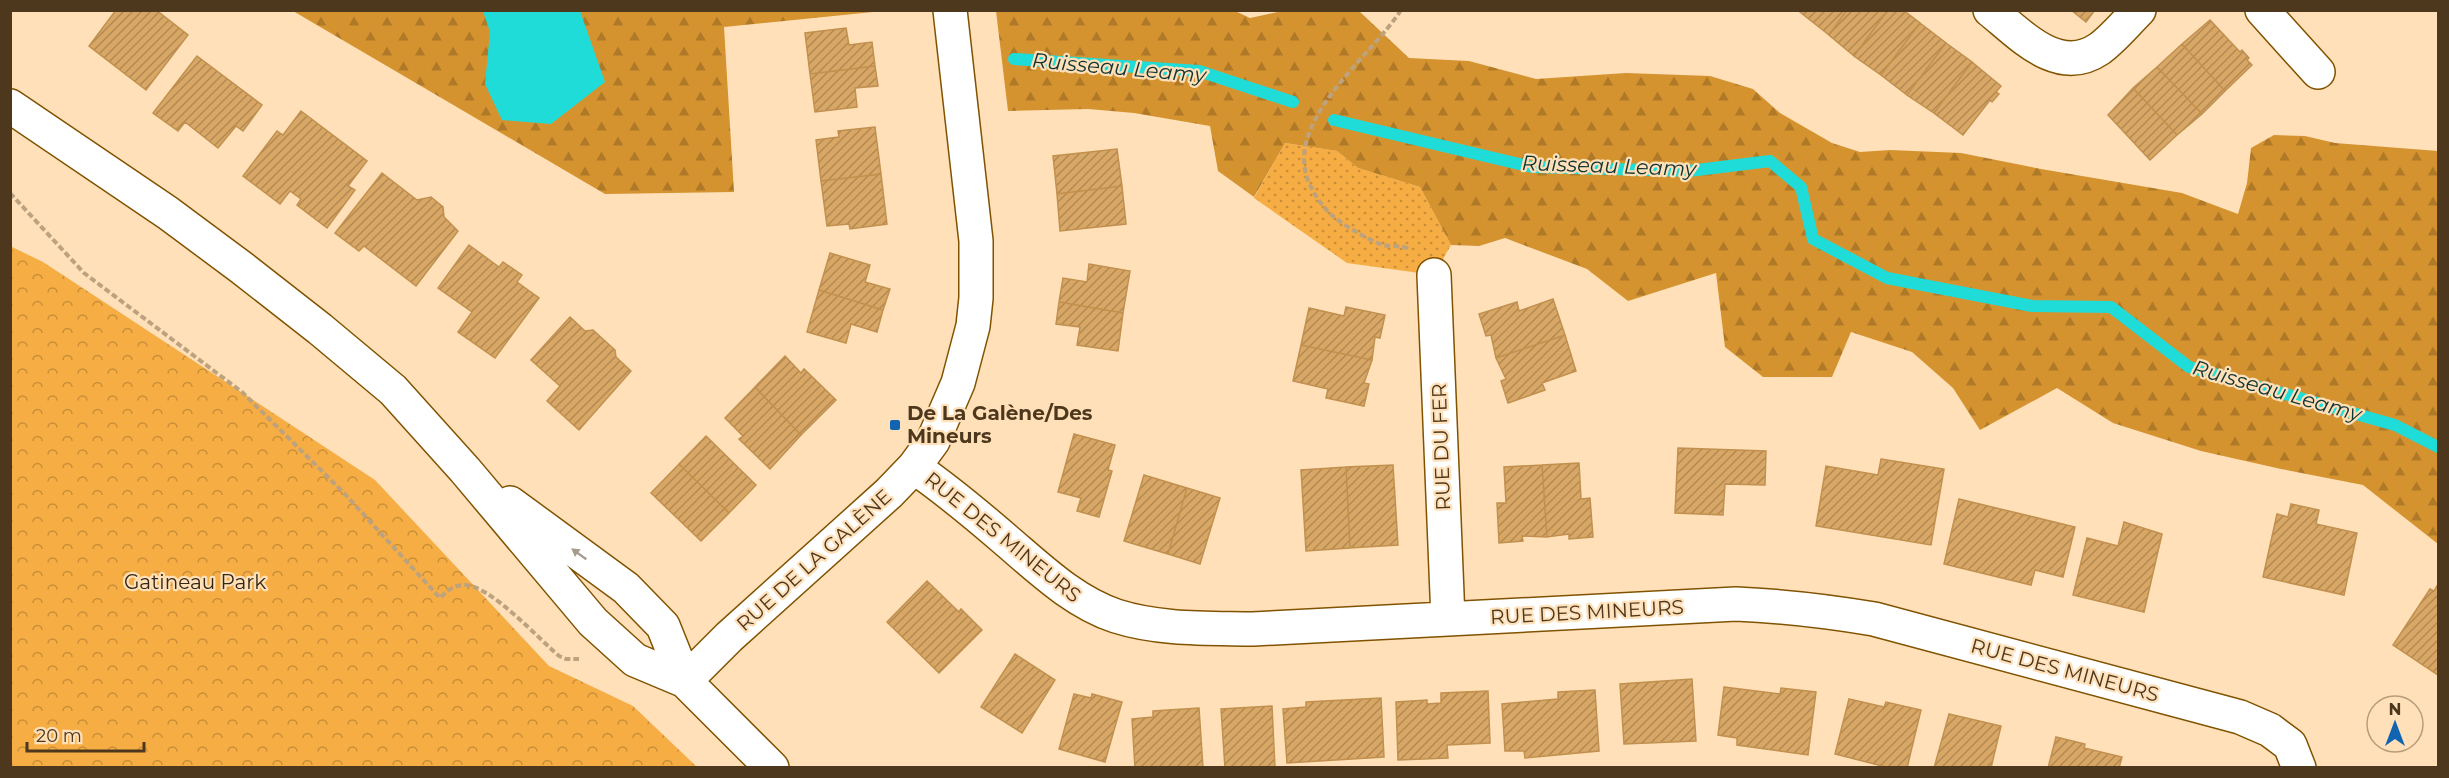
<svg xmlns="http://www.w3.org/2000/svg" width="2449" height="778" font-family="Montserrat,sans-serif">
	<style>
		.grass { fill: url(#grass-dots) }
		.forest { fill: url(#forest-firs) }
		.park { fill: url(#park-crowns) }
		.water { fill: #20dcd8 }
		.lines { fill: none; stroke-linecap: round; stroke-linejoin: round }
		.stream { stroke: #20dcd8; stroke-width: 12 }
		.building { fill: url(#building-hatch); stroke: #c1904e; stroke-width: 1.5 }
		.minor-casing { stroke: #815301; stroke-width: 36 }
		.path { stroke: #bda27f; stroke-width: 4; stroke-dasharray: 6 3; stroke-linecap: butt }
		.minor { stroke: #fff; stroke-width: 33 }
		.oneway { fill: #a69c8e }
		.poi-dot { fill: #1064b2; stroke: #ffe0b9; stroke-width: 2 }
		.labels { text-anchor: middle; stroke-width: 4.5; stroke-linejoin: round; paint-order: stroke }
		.poi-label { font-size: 20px; font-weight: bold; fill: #4d381d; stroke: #ffe0b9; text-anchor: start }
		.street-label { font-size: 20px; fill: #4d381d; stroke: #ffe0b9 }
		.park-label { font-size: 20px; fill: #362713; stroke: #ffe0b9 }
		.water-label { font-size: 21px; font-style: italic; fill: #123433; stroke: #ffe0b9 }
	</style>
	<defs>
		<pattern id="grass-dots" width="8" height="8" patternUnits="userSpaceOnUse" patternTransform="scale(1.5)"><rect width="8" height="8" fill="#f6ad43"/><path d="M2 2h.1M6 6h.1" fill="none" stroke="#c98e37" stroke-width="1.8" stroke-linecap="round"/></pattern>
		<pattern id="forest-firs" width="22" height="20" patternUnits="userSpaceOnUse" patternTransform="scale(1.5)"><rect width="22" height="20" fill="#d59330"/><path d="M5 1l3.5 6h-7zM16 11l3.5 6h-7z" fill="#af7928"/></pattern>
		<pattern id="park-crowns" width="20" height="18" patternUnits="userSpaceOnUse" patternTransform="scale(1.5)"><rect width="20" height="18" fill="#f6ad43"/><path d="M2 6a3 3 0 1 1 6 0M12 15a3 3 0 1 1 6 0" fill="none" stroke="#c98e37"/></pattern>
		<pattern id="building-hatch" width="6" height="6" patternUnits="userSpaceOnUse" patternTransform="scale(1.5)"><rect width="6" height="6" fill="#d9a765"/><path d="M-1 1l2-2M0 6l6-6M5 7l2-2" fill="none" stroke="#b28953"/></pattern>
	</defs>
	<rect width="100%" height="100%" fill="#ffe0b9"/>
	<path class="grass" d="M1285 143 1337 151 1358 168 1420 187 1451 245 1434 275 1347 263 1254 198Z"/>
	<path class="forest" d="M1233 10 1250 18 1282 11H1359L1409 58 1469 61 1536 79 1626 73 1710 76 1753 89 1780 113 1832 143 1860 152 1890 150 1961 153 2041 169 2182 193 2238 214 2247 183 2251 148 2274 135 2305 136 2335 143 2438 151V544L2363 485 2281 469 2201 451 2113 423 2057 388 1980 430 1953 388 1912 352 1851 332 1832 377H1763L1725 347 1716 273 1628 301 1587 269 1505 238 1479 246 1451 245 1420 187 1358 168 1337 151 1285 143 1254 197 1218 171 1210 126 1134 113 1088 109 1008 111 996 11Z
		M293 11H883L724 27 734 192 605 194Z"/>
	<path class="park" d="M10 246 43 262 375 480 549 666 633 706 697 767H11Z"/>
	<path class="water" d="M483 11H580L605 82 551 124 502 120 485 84 490 32Z"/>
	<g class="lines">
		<path class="stream" d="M1014 59 1199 71 1293 102
			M1334 120 1532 167 1689 171 1770 161 1801 187 1813 239 1887 278 2032 306 2111 307 2189 367 2395 425 2438 447"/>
	</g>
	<path class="building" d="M116 10H156L188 35 146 90 89 46Z
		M1801 10H1847L1829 35 1800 12Z
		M1847 10H1888L1854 56 1829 35Z
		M1888 10H1903L1920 23 1881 75 1854 56Z
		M2071 10H2095L2086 22Z
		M2210 20 2240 52 2242 50 2249 58 2247 60 2252 65 2225 91 2182 44Z
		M1920 23 1946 43 1907 95 1881 75Z
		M846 28 849 45 872 42 875 66 810 74 805 33Z
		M1946 43 1972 62 1934 113 1907 95Z
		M2182 44 2225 91 2202 114 2157 67Z
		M197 56 262 105 243 131 236 126 218 148 185 122 178 131 153 113Z
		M1972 62 2001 86 1996 92 1999 94 1992 102 1990 100 1963 135 1934 113Z
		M875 66 878 86 855 88 857 107 815 112 810 74Z
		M2157 67 2202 114 2177 135 2133 88Z
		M2133 88 2177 135 2150 160 2108 115Z
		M301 111 367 161 348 186 355 190 327 228 297 205 301 199 290 191 280 204 243 176 277 131 283 135Z
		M875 127 881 174 821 181 816 140 839 137 838 131Z
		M1117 149 1122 186 1057 194 1053 156Z
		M382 173 417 200 431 197 443 207 444 217 458 231 416 286 364 246 359 251 335 233Z
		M881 174 887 224 850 229 849 224 827 226 821 181Z
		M1122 186 1126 224 1060 231 1057 194Z
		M469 245 499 267 503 262 522 275 517 282 539 298 495 358 458 332 472 312 438 288Z
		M830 253 870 265 865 282 890 289 883 310 819 290Z
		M1089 264 1130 271 1123 313 1059 302 1063 278 1087 282Z
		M819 290 883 310 877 332 851 324 846 343 807 332Z
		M1553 299 1565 335 1496 358 1491 335 1486 336 1479 314 1517 302 1519 311Z
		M1059 302 1123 313 1118 351 1077 345 1080 327 1056 324Z
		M1346 307 1385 315 1380 338 1375 337 1372 360 1301 345 1309 308 1344 316Z
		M570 317 585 331 593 330 615 350 616 357 631 371 579 430 547 401 560 386 531 360Z
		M1565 335 1576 371 1542 383 1545 390 1508 403 1501 381 1506 379 1496 358Z
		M1301 345 1372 360 1364 383 1369 384 1364 406 1326 398 1328 389 1293 381Z
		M785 356 801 373 804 369 836 400 801 435 755 387Z
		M755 387 801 435 770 469 739 439 743 436 725 418Z
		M1074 434 1115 445 1108 470 1112 471 1099 517 1077 511 1081 498 1058 492Z
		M706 436 756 485 729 513 679 464Z
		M1678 448 1766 451 1765 485 1725 484 1723 515 1675 513Z
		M1881 459 1944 469 1931 545 1816 526 1826 466 1878 475Z
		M1579 463 1581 499 1590 498 1593 537 1569 539V534L1547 537 1542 465Z
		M679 464 729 513 701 541 651 493Z
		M1393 465 1398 545 1350 548 1346 467Z
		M1542 465 1547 537 1522 536 1523 541 1499 543 1497 503H1506L1504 467Z
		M1346 467 1350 548 1306 551 1301 470Z
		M1144 475 1187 488 1168 554 1124 541Z
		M1187 488 1220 498 1200 564 1168 554Z
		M1959 499 2075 527 2063 577 2035 570 2031 585 1944 564Z
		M2291 504 2319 510 2316 524 2357 533 2344 595 2263 577 2277 514 2288 517Z
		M2124 522 2162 534 2144 612 2073 595 2087 538 2118 546Z
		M927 581 959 612 961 609 982 630 939 673 887 622Z
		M2438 584V675L2393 645 2430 589 2434 591Z
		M1015 654 1055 680 1022 733 981 707Z
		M1692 679 1696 741 1624 744 1620 684Z
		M1724 687 1780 694 1781 688 1816 692 1808 755 1737 745V738L1718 735Z
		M1595 690 1599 751 1525 758 1524 751H1505L1502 704 1558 699V692Z
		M1488 691 1490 743 1447 745 1448 758 1398 760 1396 702 1427 700V704L1441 703V693Z
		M1074 694 1091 698 1092 694 1122 702 1105 762 1059 749Z
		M1381 698 1384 757 1287 763 1283 709 1306 707V702Z
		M1849 699 1884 707 1886 702 1921 710 1907 768H1890L1835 754Z
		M1272 706 1275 768H1225L1221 709Z
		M1199 708 1203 768H1135L1132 719 1153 717V711Z
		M1949 714 2001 726 1991 768H1934Z
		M2056 737 2085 744 2084 748 2122 757 2119 768H2048Z"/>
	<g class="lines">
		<defs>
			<path id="minor" d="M1990 10C2020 34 2058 77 2099 49 2113 39 2126 23 2139 10
				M2262 10 2318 72
				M10 106 168 213 242 268 320 329 393 390 465 470 593 622 635 660 685 681 772 768
				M1434 275 1448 619
				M914 467C947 490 977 515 1007 541 1041 570 1074 602 1116 616 1160 630 1208 628 1253 629L1736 604C1782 606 1827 611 1874 619L2240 717 2270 730 2290 745 2299 768
				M510 503 626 588 663 626 685 681
				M685 681 729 637 889 493 914 467 933 441 958 383 973 326 976 298V241L950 10"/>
		</defs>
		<use href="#minor" class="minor-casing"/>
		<path class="path" d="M1401 10C1371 57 1280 123 1310 185 1318 201 1327 213 1342 223 1354 231 1369 240 1383 245 1391 247 1402 245 1409 249
			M10 193 84 273 242 392 343 492 440 598C447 591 453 585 464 585 489 584 539 639 559 656L566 659H579"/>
		<use href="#minor" class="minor"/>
	</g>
	<defs><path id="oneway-solid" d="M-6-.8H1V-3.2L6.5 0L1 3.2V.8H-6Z" transform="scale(1.5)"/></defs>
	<use class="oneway" href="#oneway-solid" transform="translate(579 554) rotate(-144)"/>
	<rect class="poi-dot" x="889" y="419" width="12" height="12" rx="3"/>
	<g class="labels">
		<g class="poi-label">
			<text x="907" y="420">De La Galène/Des<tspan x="907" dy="23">Mineurs</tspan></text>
		</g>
		<g class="street-label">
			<text transform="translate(1441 447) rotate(-92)" y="7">RUE DU FER</text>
			<text transform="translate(1003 537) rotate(39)" y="7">RUE DES MINEURS</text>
			<text transform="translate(814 560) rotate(-42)" y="7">RUE DE LA GALÈNE</text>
			<text transform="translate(1587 612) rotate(-3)" y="7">RUE DES MINEURS</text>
			<text transform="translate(2065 670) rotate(15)" y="7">RUE DES MINEURS</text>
		</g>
		<g class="park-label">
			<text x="195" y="589">Gatineau Park</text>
		</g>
		<g class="water-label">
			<text transform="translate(1119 68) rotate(5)" y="7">Ruisseau Leamy</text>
			<text transform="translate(1609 166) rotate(2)" y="7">Ruisseau Leamy</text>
			<text transform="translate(2277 391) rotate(16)" y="7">Ruisseau Leamy</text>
		</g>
	</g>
	<rect width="2449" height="778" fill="none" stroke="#4d381d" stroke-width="24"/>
	<g transform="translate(2395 724)"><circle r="28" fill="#ffe0b9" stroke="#b89d7b" stroke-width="1.5"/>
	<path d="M0-4.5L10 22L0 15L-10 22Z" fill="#1064b2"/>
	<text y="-9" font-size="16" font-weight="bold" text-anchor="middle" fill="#4d381d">N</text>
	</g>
	<path d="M27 742v9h117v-9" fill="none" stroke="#4d381d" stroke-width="3"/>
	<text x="36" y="742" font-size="18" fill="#4d381d" stroke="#ffe0b9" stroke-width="4.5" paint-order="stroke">20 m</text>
</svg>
